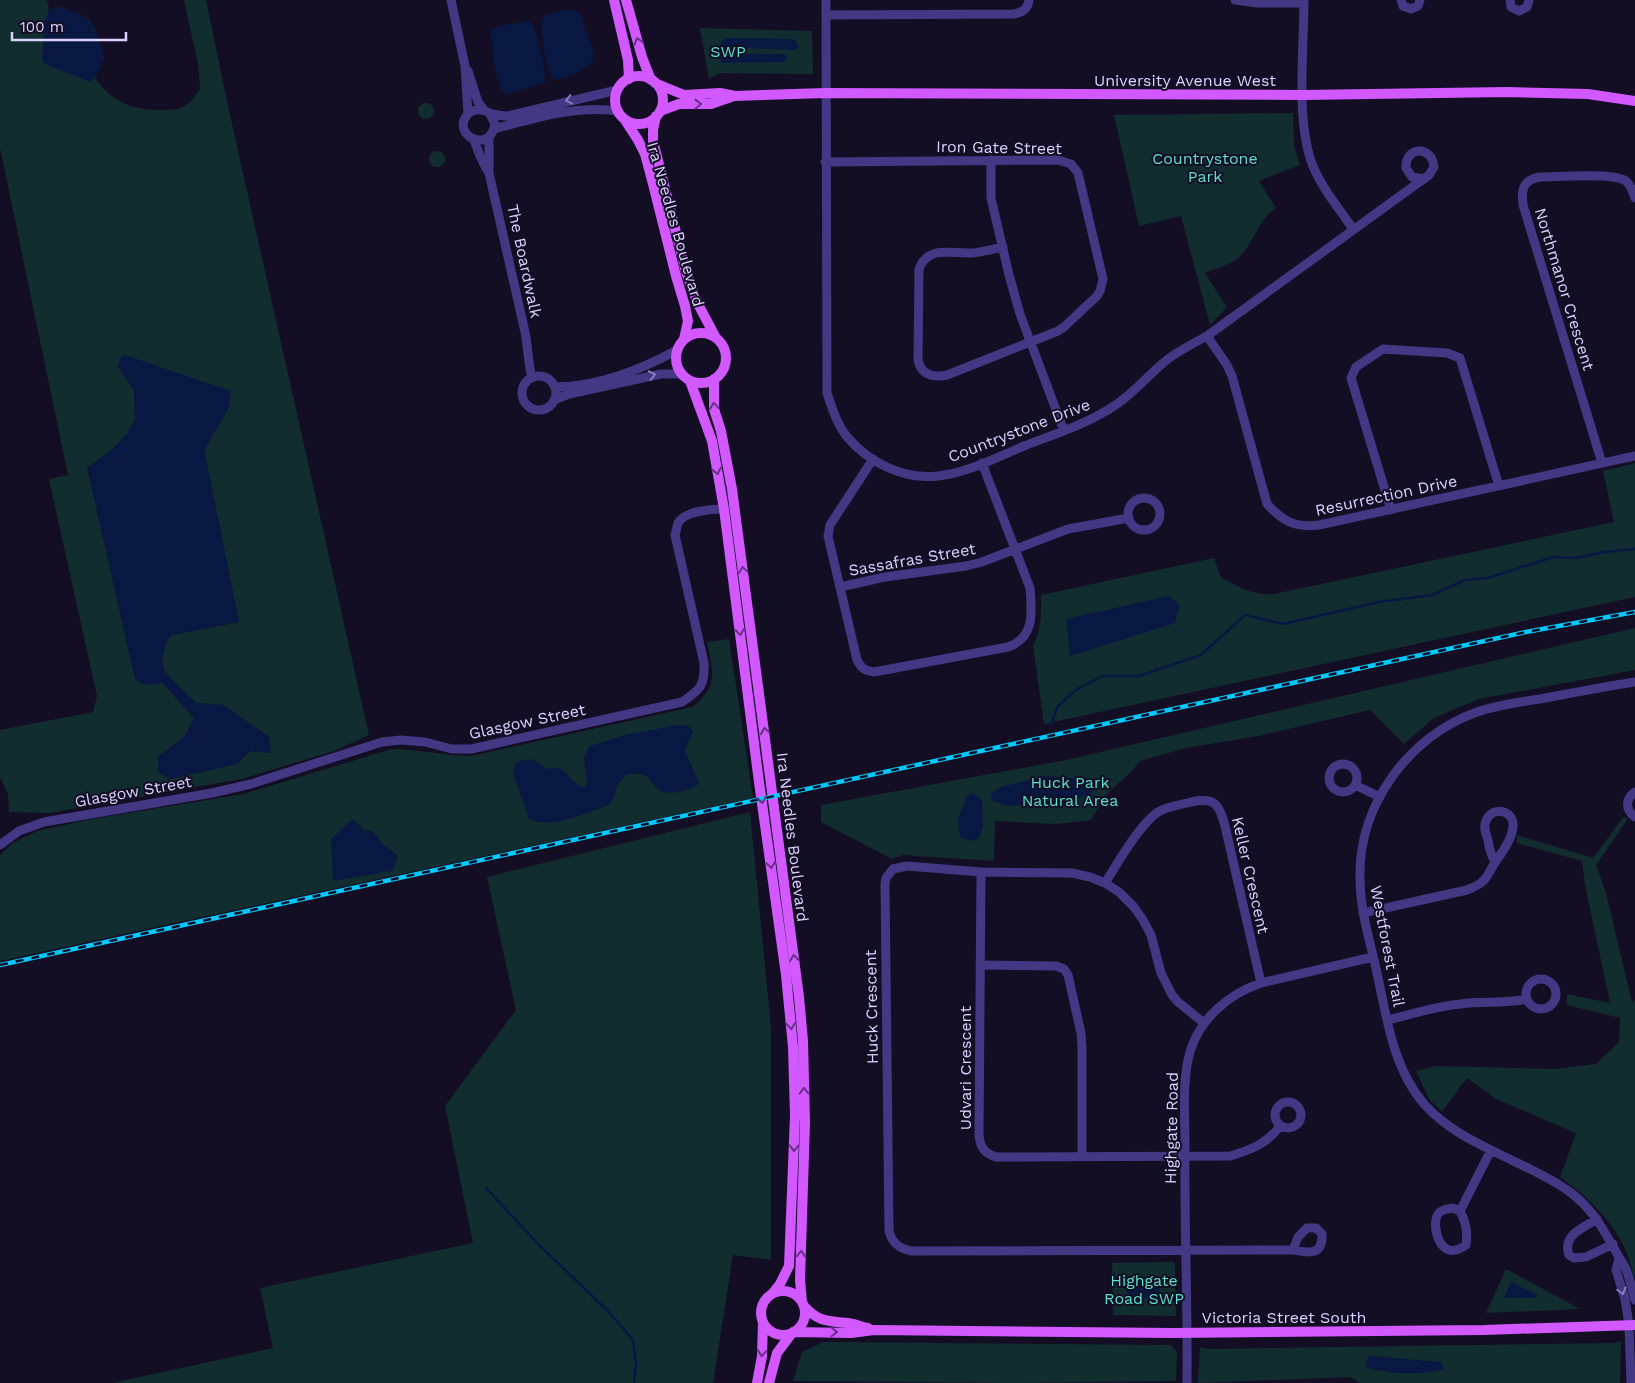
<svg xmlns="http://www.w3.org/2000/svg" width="1635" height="1383" font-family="'Work Sans',sans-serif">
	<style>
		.green { fill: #112d2f; fill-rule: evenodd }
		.water { fill: #091843 }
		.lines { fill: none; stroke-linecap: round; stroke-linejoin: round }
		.stream { stroke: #091843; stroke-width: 2.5 }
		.minor { stroke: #433884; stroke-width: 9 }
		.major { stroke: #d259ff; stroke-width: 10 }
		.rail-casing { stroke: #00cafd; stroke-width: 4.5 }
		.rail { stroke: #140e25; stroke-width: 2.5; stroke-dasharray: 8; stroke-linecap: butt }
		.oneway { stroke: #693087 }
		.oneway2 { stroke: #877dbb }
		.labels { text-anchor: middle; stroke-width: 4; stroke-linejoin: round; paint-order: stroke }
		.park-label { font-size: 16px; fill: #5be1cd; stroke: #140e25 }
		.street-label { font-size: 16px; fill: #dbd2ff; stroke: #140e25 }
	</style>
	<rect width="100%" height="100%" fill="#140e25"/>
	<path class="green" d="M0 0H47L49 11 57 7 64 8 89 19 96 30 104 58 95 78C113 104 136 111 166 110 171 109 177 110 181 108 190 104 195 96 200 89L198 64 184 0H206L228 106 369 735 334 751 242 779 49 813 9 812 8 794 0 777V730L93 712 97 696 49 479 68 475 0 148ZM118 367 229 407 204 450 239 622 171 635C164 644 160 659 164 670 168 677 189 696 196 703L223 705 269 737 271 753 250 751 237 764 169 779 158 771V757L185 736 194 718 162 682 155 684 87 468 112 450 127 434 135 419 134 390Z
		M700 28 812 31 813 74 720 73 709 79Z
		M418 111a8 8 0 1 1 16 0a8 8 0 1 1-16 0Z
		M1293 113 1294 146 1300 165 1259 181 1276 208C1258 219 1254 245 1238 258 1229 265 1215 269 1205 273L1227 307 1210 325 1181 216 1139 226 1114 115Z
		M429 159a8 8 0 1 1 16 0a8 8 0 1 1-16 0Z
		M1635 463V597L1044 724 1033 645C1042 629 1041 613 1041 595L1214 558 1221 577C1238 587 1254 596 1274 594L1614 522 1603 471Z
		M1635 628V670L1479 699 1434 718 1404 744 1370 710 1258 736 1186 748 1140 761 1133 770 1107 794 1091 820 1056 824 995 821 994 861 903 855 892 859 821 822V805L1066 760Z
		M729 639 753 798 0 961V855L13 843 37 831 92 819 243 794 392 749C418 749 444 756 471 756L692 707C719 686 713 672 707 642Z
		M750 812 771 1028V1260L733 1255 713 1383H112L273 1348 260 1288 473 1243 445 1106 516 1010 487 877Z
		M1624 816 1627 820 1596 865 1606 893 1632 1002 1635 1000V1279C1632 1271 1630 1262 1627 1253 1614 1222 1586 1195 1560 1177L1576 1133 1496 1099 1467 1078 1442 1112 1429 1099 1416 1071 1436 1066 1555 1069 1596 1064 1619 1042 1620 1018 1567 1005V994L1610 1003 1585 885 1582 861 1517 843V835L1593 858Z
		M1175 1262 1176 1316 1113 1315 1112 1263Z
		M1506 1269 1580 1309 1486 1313Z
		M1621 1341 1620 1383H1360L1350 1377 1198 1383 1200 1347 1210 1349 1615 1343ZM1369 1356 1381 1357 1417 1372 1376 1370 1365 1366Z
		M823 1342 1171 1345 1177 1352 1176 1381 1010 1383 793 1381 802 1352Z"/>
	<path class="water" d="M57 7C64 8 83 14 89 20 95 25 105 53 103 59 102 68 96 77 90 82L45 64 42 59 44 23 49 11Z
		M566 10 579 11 593 50V61C582 73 570 76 555 80 544 68 541 35 542 19L546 15Z
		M529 21C539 30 545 69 545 83L505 95C492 76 495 53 490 31L498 26Z
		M728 38 791 39 796 41 799 47 796 50 747 48 743 51 744 54H785L787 58 784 62 721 63 719 49 721 46V41Z
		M125 355 231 391 229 407 204 450 239 622 171 635C164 644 160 659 164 670 168 677 189 696 196 703L223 705 269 737 271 753 250 751 237 764 169 779 158 771V757L185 736 194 718 162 682C152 685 143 687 135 679L87 468 112 450 127 434 135 419 134 390 118 367 120 359Z
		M1169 596 1180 605 1175 623 1070 656 1066 619Z
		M678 725 689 726 693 732C691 739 686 743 685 751L699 783C693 791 665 797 658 789 652 784 651 778 644 775 639 773 632 774 627 774L617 785 613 799 609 805C585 813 552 830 529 819L513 774 515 763C530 756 534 759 547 769 550 769 552 768 555 768 568 767 572 787 585 787L587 784 584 757 590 746 625 735Z
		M1045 776 1094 779 1095 787 1091 793 1065 803 1053 807 1039 803 1008 806 993 801 990 794 1001 787Z
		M973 793 982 800 983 826 979 838 971 841 960 837 958 819 967 796Z
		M353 819 364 830 372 831 383 844 398 856 392 871 333 881 331 839Z
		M1159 1277H1163C1157 1302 1153 1298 1130 1298L1125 1287 1128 1281 1151 1282Z
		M1511 1282 1537 1295 1535 1298H1504Z
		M1369 1356 1441 1362 1444 1369C1420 1376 1389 1374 1365 1367Z"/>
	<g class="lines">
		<path class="stream" d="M1051 726 1057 707 1077 689 1103 676H1139L1201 655 1245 615 1283 624 1379 602 1432 595 1465 580 1488 578 1553 557 1576 558 1604 552 1635 549
			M486 1188 541 1247 609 1312 633 1340 636 1364 634 1383"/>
		<path class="minor" d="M451 0 465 66 468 114
			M826 0 827 393C832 408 837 425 848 438 870 463 904 480 938 476 968 473 997 457 1024 446 1055 434 1090 423 1117 404 1136 391 1150 373 1168 359 1180 350 1194 343 1207 336L1429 175 1434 167C1432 145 1405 146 1406 168L1412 177 1424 179
			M1235 0 1258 3H1304
			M1304 0C1304 48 1296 116 1311 161 1320 186 1338 207 1353 229
			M1401 0 1403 6 1411 9 1418 6 1420 0
			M1510 0 1511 7 1519 11 1527 7 1529 0
			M826 15 1013 14C1022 13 1028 9 1029 0
			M468 71 478 102 484 110
			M490 114 495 124C490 155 451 135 467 115 470 112 473 110 477 110 483 109 487 112 492 114 497 115 502 116 508 116L617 90
			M494 129C536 118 574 105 618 111
			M489 137V173L525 332C528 347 528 363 532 378
			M474 140 480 156 487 170
			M991 160V198L1009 275 1020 314 1064 431
			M825 162 1058 160 1071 164 1078 173 1103 279 1100 291 1097 296 1064 327 1058 331 947 375C933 378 921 375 918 360L919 269C928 245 951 254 972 253 982 252 993 249 1003 247
			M1207 336 1227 365 1232 376 1267 504C1283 521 1294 528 1319 525L1635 456
			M522 393a17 17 0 1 1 34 0a17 17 0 1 1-34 0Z
			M555 387C596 387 641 370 677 350
			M554 400 569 394 661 374H682
			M873 459 830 525 828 536 857 660C861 668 865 671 874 672L1008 647C1035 638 1032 612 1030 588L982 463
			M1602 463 1523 205C1521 189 1523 180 1540 177 1558 177 1613 172 1626 181 1631 185 1633 192 1635 198
			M1128 514a16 16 0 1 1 32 0a16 16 0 1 1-32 0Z
			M1391 510 1351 378 1356 367 1383 349 1447 353 1460 358 1499 486
			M840 587 885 577 966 566 982 562 1068 529 1129 518
			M1635 682C1603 687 1572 693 1540 699 1519 702 1497 705 1477 712 1409 736 1358 805 1360 878 1360 907 1368 935 1375 964 1386 1011 1391 1067 1425 1105 1445 1127 1470 1140 1497 1153 1521 1165 1548 1176 1570 1192 1595 1211 1604 1231 1619 1257 1621 1261 1624 1265 1626 1269 1630 1279 1632 1290 1635 1300
			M1329 778a14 14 0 1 1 28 0a14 14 0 1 1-28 0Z
			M1355 785 1380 797
			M1635 792C1625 799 1625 810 1635 817
			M0 845 19 831 44 822 212 793 251 784 382 742 401 740 425 742 452 749H471L682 702C700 690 705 686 704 663L675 535C676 532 677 526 678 523 684 511 712 509 724 509
			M981 872 979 1135C980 1147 984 1153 996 1157L1230 1156C1251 1150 1268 1143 1280 1126
			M1105 883C1117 864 1140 824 1158 812 1167 806 1180 805 1191 802 1215 797 1219 804 1225 826L1261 983
			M1363 913 1467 890C1490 881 1485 876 1498 858 1504 850 1512 838 1513 827 1515 810 1492 805 1486 821 1483 827 1486 834 1488 840 1489 848 1491 855 1495 862
			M980 965 1056 966 1064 969 1068 975 1081 1033 1082 1048V1156
			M1526 994a15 15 0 1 1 30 0a15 15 0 1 1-30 0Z
			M1388 1020C1412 1014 1437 1006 1461 1004 1483 1001 1505 1004 1527 999
			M1204 1023 1178 1002 1172 995 1161 973 1151 935 1143 920 1134 907 1119 892 1105 883 1090 877 1072 873 981 872 907 866 893 869 886 878 885 884 889 1231C892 1243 899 1249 912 1251L1293 1250C1309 1253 1323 1256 1322 1234L1316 1228H1307L1298 1237 1293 1250
			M1275 1115a13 13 0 1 1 26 0a13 13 0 1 1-26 0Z
			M1453 1208 1460 1211C1466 1222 1468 1233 1466 1245 1439 1265 1431 1224 1438 1214 1442 1209 1447 1209 1453 1208Z
			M1460 1211 1491 1150
			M1597 1219C1583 1228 1562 1235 1569 1255L1574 1258 1586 1257 1613 1244
			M1619 1258 1616 1270 1625 1299 1629 1325 1631 1383
			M1187 1383C1188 1303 1184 1223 1185 1143 1185 1113 1182 1080 1190 1052 1200 1018 1229 994 1261 983L1373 957"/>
		<path class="major" d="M614 0 628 60 629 79
			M626 0 642 57 651 80
			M615 100a24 24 0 1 1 48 0a24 24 0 1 1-48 0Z
			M655 83 684 95 720 93 735 96 825 93 1303 95 1507 92 1588 94 1635 101
			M660 111 679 104H711L734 96
			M656 116 653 130V141L686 272 698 304 716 338
			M625 120 638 140 645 154 653 184 676 276 685 306 688 321 684 339
			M676 358a25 25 0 1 1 50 0a25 25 0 1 1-50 0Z
			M714 379V409L721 431 732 489 799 997 803 1041 805 1122 800 1280 802 1302
			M690 381 712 441 724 509 759 782 786 975 793 1047 795 1115 789 1266 780 1284 772 1294
			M761 1313a22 22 0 1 1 44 0a22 22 0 1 1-44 0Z
			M804 1306C818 1322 828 1321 848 1323 855 1324 862 1327 868 1328
			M793 1332 851 1333 874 1330 1173 1333 1484 1330 1635 1325
			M757 1383 762 1356 763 1322
			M769 1383 777 1353 792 1333"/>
		<defs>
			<path id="rail" d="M0 965 1526 632 1635 612"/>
		</defs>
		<use href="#rail" class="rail-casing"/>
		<use href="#rail" class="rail"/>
	</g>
	<defs><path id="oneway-chevron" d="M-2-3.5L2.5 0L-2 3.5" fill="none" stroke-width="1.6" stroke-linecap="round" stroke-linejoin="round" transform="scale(1.25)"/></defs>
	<g class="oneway">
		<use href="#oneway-chevron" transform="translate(638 41) rotate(-106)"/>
		<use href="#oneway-chevron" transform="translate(698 104) rotate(-1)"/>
		<use href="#oneway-chevron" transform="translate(714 406) rotate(-97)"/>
		<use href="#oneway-chevron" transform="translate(717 471) rotate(79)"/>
		<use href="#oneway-chevron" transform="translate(743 570) rotate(-98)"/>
		<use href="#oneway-chevron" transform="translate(740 632) rotate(83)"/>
		<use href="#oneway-chevron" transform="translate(765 731) rotate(-98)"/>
		<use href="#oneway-chevron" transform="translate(762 800) rotate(81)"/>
		<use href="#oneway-chevron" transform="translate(771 865) rotate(82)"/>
		<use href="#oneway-chevron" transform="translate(794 958) rotate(-97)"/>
		<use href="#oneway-chevron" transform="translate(791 1026) rotate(85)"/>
		<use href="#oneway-chevron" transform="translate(804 1091) rotate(-92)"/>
		<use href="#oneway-chevron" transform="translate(794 1148) rotate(92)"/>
		<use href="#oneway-chevron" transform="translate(801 1254) rotate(-88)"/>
		<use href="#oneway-chevron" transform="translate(834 1332) rotate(2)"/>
		<use href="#oneway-chevron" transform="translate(762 1353) rotate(95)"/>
	</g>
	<g class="oneway2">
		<use href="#oneway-chevron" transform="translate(569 100) rotate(167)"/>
		<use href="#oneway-chevron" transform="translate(652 375) rotate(-12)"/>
		<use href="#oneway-chevron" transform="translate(1622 1291) rotate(74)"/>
	</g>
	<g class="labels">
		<g class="park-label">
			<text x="728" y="57">SWP</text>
			<text x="1205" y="164">Countrystone<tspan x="1205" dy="18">Park</tspan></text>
			<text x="1070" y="788">Huck Park<tspan x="1070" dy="18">Natural Area</tspan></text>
			<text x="1144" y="1286">Highgate<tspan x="1144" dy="18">Road SWP</tspan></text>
		</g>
		<g class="street-label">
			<text x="1185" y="86">University Avenue West</text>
			<text transform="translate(999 147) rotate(1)" y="6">Iron Gate Street</text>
			<text transform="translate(676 224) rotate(74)" y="6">Ira Needles Boulevard</text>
			<text transform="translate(525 261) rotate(78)" y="6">The Boardwalk</text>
			<text transform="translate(1565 289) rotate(73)" y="6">Northmanor Crescent</text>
			<text transform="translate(1019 430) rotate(-21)" y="6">Countrystone Drive</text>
			<text transform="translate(1386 495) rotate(-12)" y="6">Resurrection Drive</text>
			<text transform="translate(912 559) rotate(-10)" y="6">Sassafras Street</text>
			<text transform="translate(527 721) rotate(-12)" y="6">Glasgow Street</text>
			<text transform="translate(133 791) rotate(-10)" y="6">Glasgow Street</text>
			<text transform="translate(793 837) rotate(83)" y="6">Ira Needles Boulevard</text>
			<text transform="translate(1251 875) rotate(77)" y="6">Keller Crescent</text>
			<text transform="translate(1388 946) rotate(79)" y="6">Westforest Trail</text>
			<text transform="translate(871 1007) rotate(-91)" y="6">Huck Crescent</text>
			<text transform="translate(965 1068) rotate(-90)" y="6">Udvari Crescent</text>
			<text transform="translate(1171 1128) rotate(-89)" y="6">Highgate Road</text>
			<text x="1284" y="1323">Victoria Street South</text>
		</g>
	</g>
	<path d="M12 32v8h114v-8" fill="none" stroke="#dbd2ff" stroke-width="2.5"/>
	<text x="20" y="32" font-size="15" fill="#dbd2ff" stroke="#140e25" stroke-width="4" paint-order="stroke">100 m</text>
</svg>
